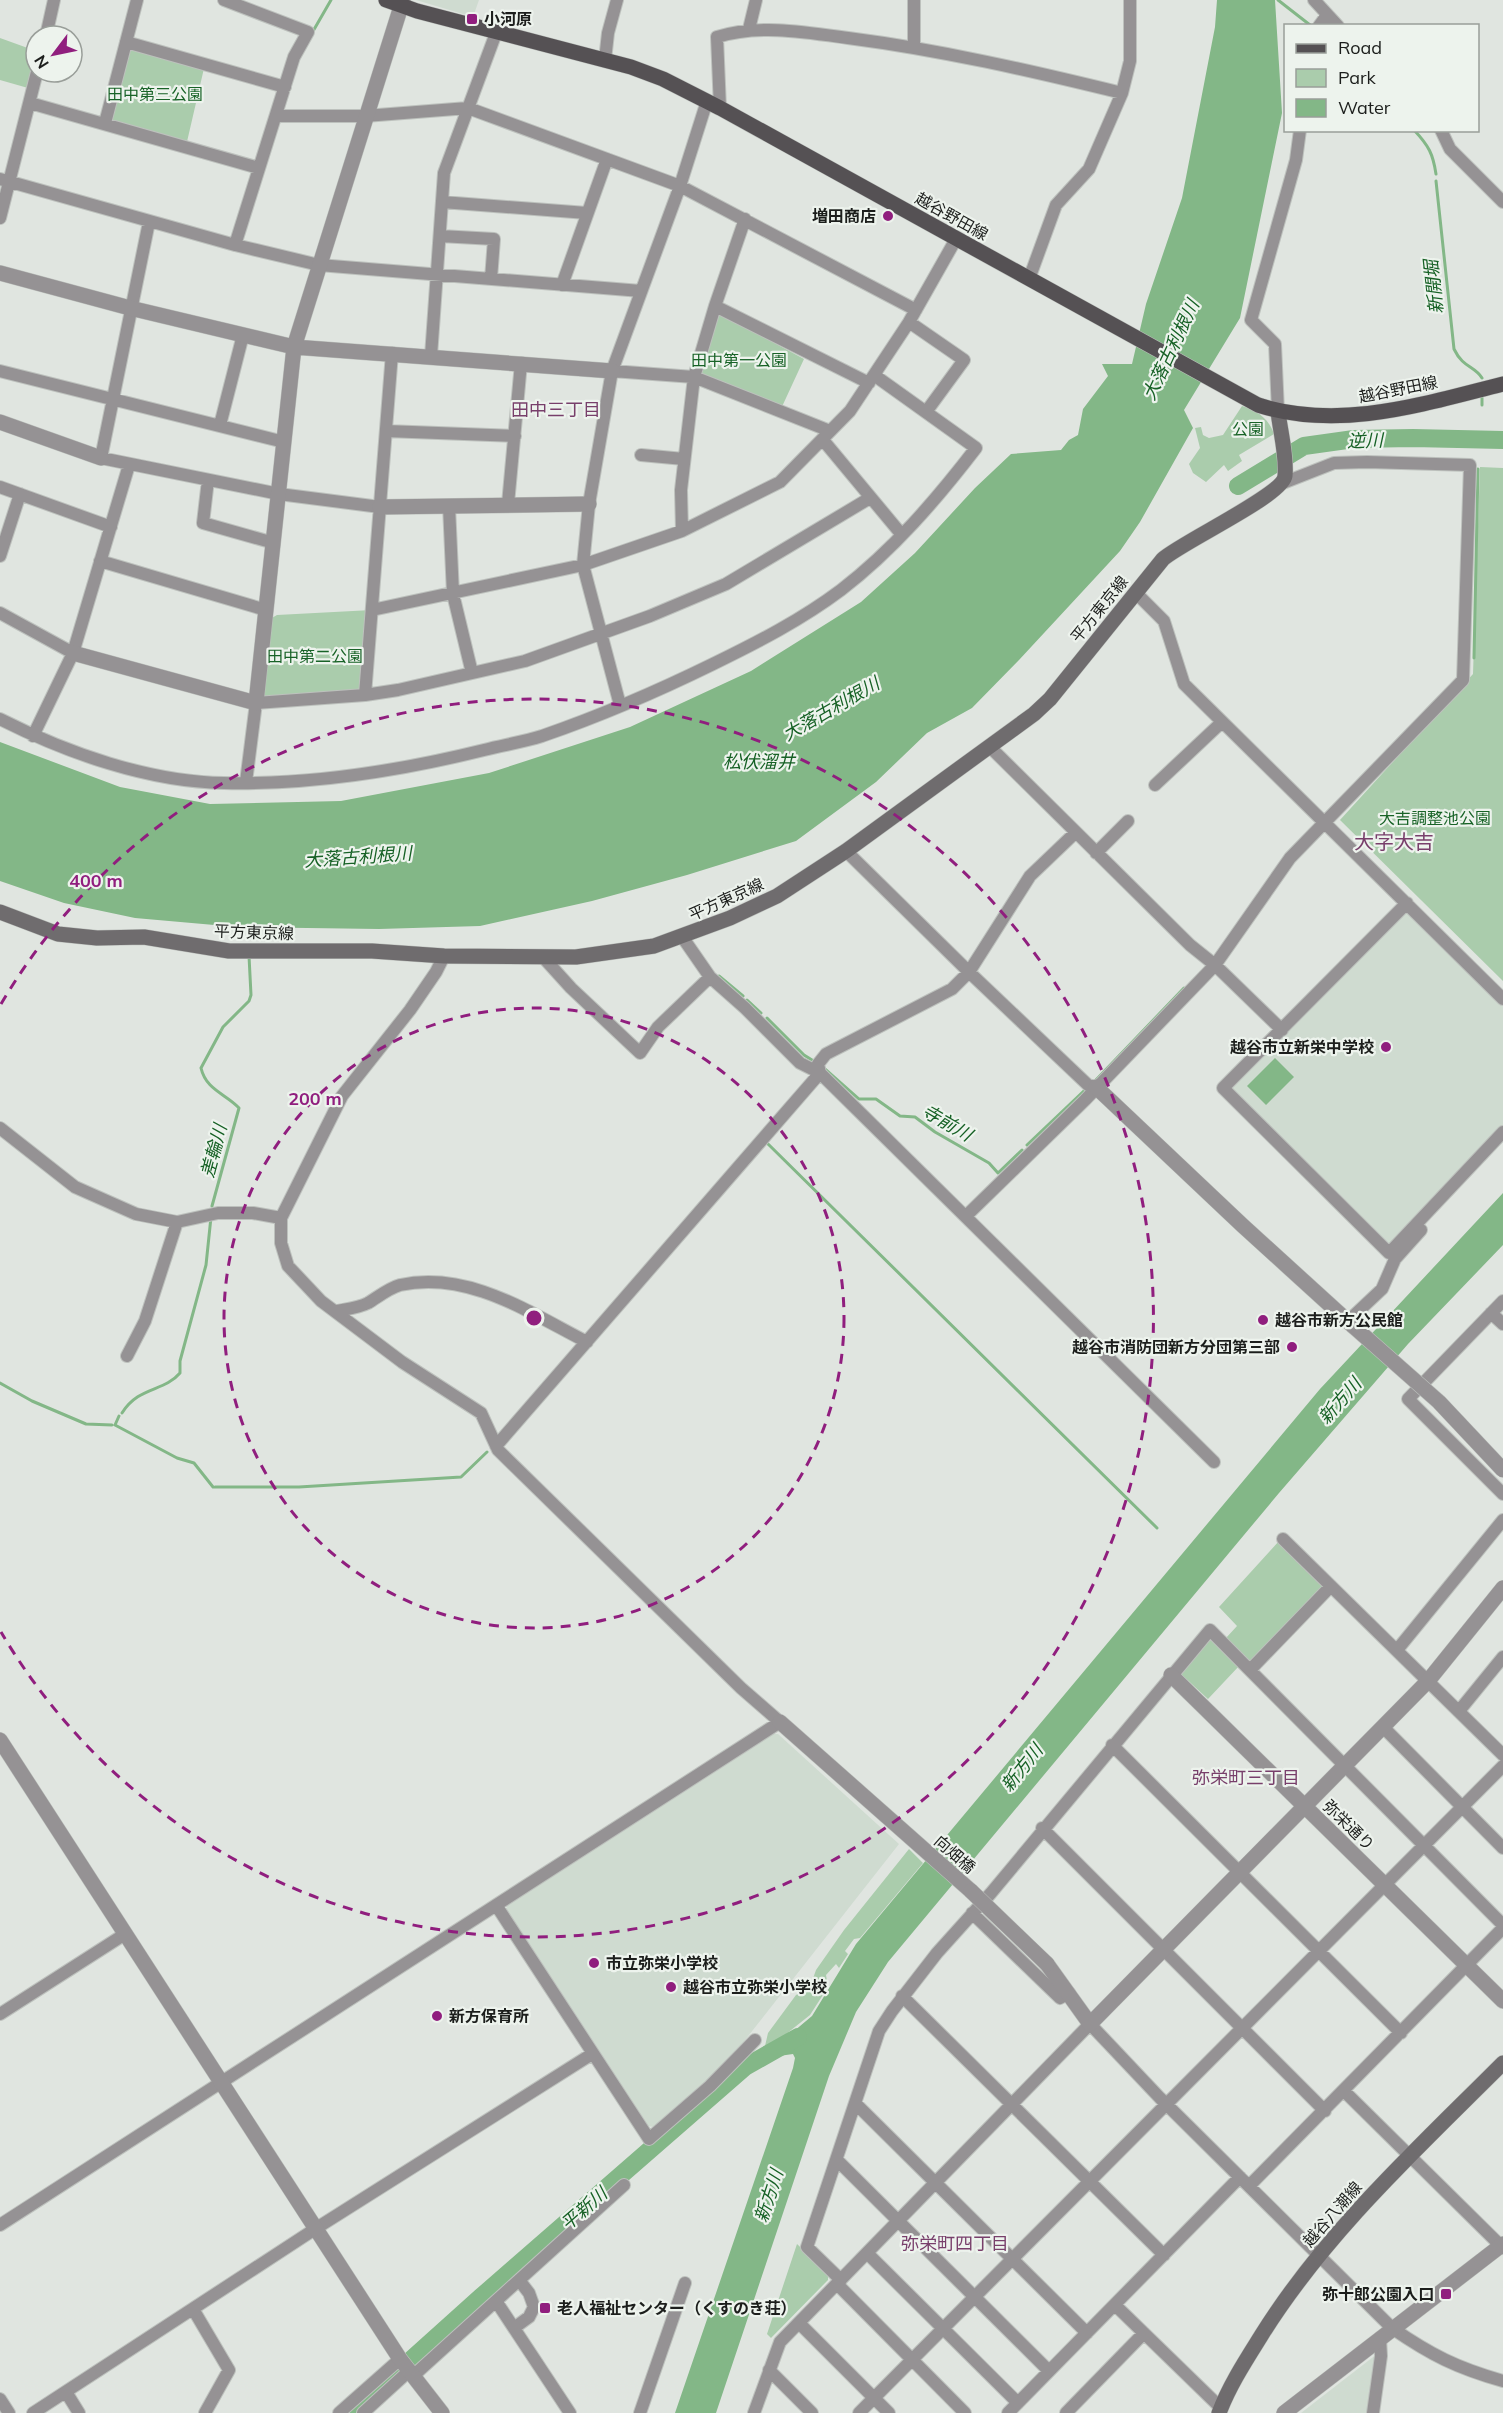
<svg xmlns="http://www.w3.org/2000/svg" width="1503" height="2413" font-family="Mulish,'Noto Sans JP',sans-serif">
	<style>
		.built { fill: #cfdbd0 }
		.green { fill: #aaccac }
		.water { fill: #83b787 }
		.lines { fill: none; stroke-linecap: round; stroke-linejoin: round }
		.stream { stroke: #83b787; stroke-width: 3 }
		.river { stroke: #83b787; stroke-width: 18 }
		.minor-casing { stroke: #bdc1bd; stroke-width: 14 }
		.tertiary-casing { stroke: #bdc1bd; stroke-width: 16 }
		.secondary-casing { stroke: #bdc1bd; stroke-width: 16 }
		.primary-casing { stroke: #bdc1bd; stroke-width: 16 }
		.minor { stroke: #959294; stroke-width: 12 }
		.tertiary { stroke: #959294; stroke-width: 15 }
		.secondary { stroke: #6f6c6e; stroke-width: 15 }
		.primary { stroke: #555154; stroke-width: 15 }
		.tertiary-bridge-casing { stroke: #bdc1bd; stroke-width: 16; stroke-linecap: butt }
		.tertiary-bridge { stroke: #959294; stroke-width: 15 }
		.ring { fill: none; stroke: #901e7e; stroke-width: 3; stroke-dasharray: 10 8 }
		.poi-dot { fill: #901e7e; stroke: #edf3ed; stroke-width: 2 }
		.labels { text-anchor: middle; stroke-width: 4.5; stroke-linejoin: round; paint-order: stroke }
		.poi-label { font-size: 16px; font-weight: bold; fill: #1c1e1c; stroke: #edf3ed; text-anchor: start }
		.park-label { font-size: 16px; fill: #186327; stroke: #edf3ed }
		.street-label { font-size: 16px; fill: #1c1e1c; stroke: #edf3ed }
		.water-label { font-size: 18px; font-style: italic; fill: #166125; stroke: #edf3ed }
		.neighbourhood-label { font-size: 18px; fill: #783f6b; stroke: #edf3ed }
		.quarter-label { font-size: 20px; fill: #783f6b; stroke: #edf3ed }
		.centre { fill: #901e7e; stroke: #edf3ed; stroke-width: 3 }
		.ring-label { font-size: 18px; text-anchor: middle; font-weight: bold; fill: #901e7e; stroke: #edf3ed; stroke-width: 4.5; stroke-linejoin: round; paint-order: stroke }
	</style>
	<rect width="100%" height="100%" fill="#e0e5e0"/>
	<path class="built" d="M416 0H479L473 17Z
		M1406 909 1503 1006V1126L1389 1247 1229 1088Z
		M772 1734H778L899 1844 727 2063 654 2127 647 2126 506 1912 507 1904Z
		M1377 2354 1368 2413H1301Z"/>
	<path class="green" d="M0 38 36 51V61L28 88 0 80Z
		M126 42 205 64 186 146 105 123Z
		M719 313 804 359 780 411 697 378Z
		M1242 406C1257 410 1269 419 1274 434L1239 455 1242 461 1228 471 1224 465 1206 482 1193 473 1189 464 1200 448 1195 428 1201 427 1203 435 1209 438 1223 435Z
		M1480 467 1503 468V981L1340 820 1473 674Z
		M372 610 365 695 256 703 270 619 277 615Z
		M1279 1541 1322 1584V1589L1250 1661 1226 1638 1237 1626 1219 1607Z
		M1208 1638H1212L1240 1665 1208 1699 1182 1675 1181 1669Z
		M909 1849 923 1863 860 1938 854 1939 845 1951 848 1954 839 1968 836 1964 826 1975 828 1987 810 2015 766 2050 765 2046 768 2033 796 1995 810 1987 816 1970 844 1930Z
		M797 2244 828 2274V2280L771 2338 767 2334Z"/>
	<path class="water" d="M1217 0H1275L1282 113 1240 318 1184 410 1193 428 1140 522 1120 551 1019 660 972 708 927 733 876 782 796 841 687 875 592 901 480 926 379 929 237 927 135 918 64 903 0 881V742L120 787 210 804 341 801 489 773 630 727 751 671 861 602 915 553 975 488 1011 454 1061 450 1069 440 1078 435 1083 409 1108 376 1102 364H1132L1146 304 1182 198 1215 27Z
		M1275 1058 1294 1077 1266 1105 1247 1086Z
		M1503 1193V1245L1408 1344 1279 1493 888 1962 856 2012 829 2076 716 2413H675L793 2068 795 2058 793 2054 779 2056 775 2047 812 2016 856 1944 1320 1389Z"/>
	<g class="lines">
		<path class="stream" d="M1278 0 1310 25
			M312 33 331 0
			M1414 130C1429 146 1433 154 1436 174
			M1436 181 1454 349C1463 368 1475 366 1482 378
			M1482 405V398
			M1474 658 1478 469
			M719 976 743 996
			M747 1000 761 1013
			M767 1018 804 1055 812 1060
			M824 1068 859 1099H876L900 1116 915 1117 935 1132 989 1163 998 1173 1022 1150
			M1094 1082 1184 988
			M765 1141 1157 1528
			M1027 1145 1087 1088
			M212 1206 239 1108C226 1094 206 1090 201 1068L223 1027 249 1001 251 995 249 956
			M0 1383 32 1401 86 1424 112 1425
			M122 1413C139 1386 164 1392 180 1373V1361L206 1265 211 1217
			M119 1416 115 1425 177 1458 194 1463 213 1487
			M215 1487H299L461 1477 487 1452"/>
		<path class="river" d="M1238 486 1304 446 1354 439 1413 438 1503 440
			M352 2413 481 2297 745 2067 798 2037"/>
		<defs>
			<path id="minor" d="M224 0 308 32 294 57 235 245
				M1314 0 1338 26
				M1319 26 1327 15
				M749 29 756 0
				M46 36 54 0
				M126 42 285 87
				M914 47V0
				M605 60 608 33 617 0
				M30 103 259 168
				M720 108 717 37C759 24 805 32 848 38 941 50 1032 71 1122 93
				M276 116H365L468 108 680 186 916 310
				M105 123 137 0
				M1441 130 1450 149 1503 202
				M0 179 235 245 319 265 641 291
				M442 202 587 213
				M0 218 37 72
				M149 222 101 458 279 494 380 507
				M440 236 494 239 491 279
				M1029 279 1056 205 1089 169 1122 93 1130 61V0
				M562 285 607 159
				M715 306 869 383
				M909 322 964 360 926 412
				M431 356 444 173 496 33
				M0 371 284 442
				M612 371 694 377 830 431
				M1278 411 1275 344 1251 320 1296 160 1300 130
				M220 425 243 335
				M386 431 515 436
				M823 440 902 535
				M641 455 684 459
				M208 480 203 523 274 543
				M0 487 111 527
				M508 504 521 363
				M449 506 453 594 472 673
				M682 531 681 490 694 377 715 306 745 219
				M0 556 20 494
				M100 561 266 610
				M1136 593 1164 621 1184 684 1503 999
				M372 610 583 565 682 531 780 482 850 411 909 322 956 239
				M0 613 73 653
				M365 695 392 353
				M620 705 583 565 589 504 612 371 680 186 707 101
				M0 719C67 753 149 782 224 783 312 785 399 771 484 750 503 745 523 742 542 736 600 716 658 691 713 664 758 642 801 620 841 590 893 550 936 500 976 448L874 375
				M33 736 73 653 129 465
				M991 748 1190 945 1215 965 1282 1030
				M246 782 256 703 365 695 398 690 525 661 650 616 726 584 870 498
				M1155 785 1222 722
				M846 851 969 972 1088 1085 1096 1087
				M1096 853 1128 821
				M1407 903 1223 1088 1389 1253 1503 1132
				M683 938 710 977 745 1008 800 1063 820 1073 1214 1462
				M542 956 571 988 640 1053 658 1027 710 977
				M820 1073 818 1064 826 1054 952 989 969 972 1030 876 1075 833
				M0 1128 75 1187 136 1214 177 1222 218 1213H253L281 1218
				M966 1216 1085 1100 1215 965 1290 858 1463 680 1470 465 1367 462 1334 463 1283 483
				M1503 1301 1408 1399 1503 1494
				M337 1311C347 1309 358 1308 368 1303 378 1297 389 1288 400 1285 468 1270 530 1313 587 1342
				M1491 1313 1503 1324
				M1348 1321 1382 1289 1395 1259 1421 1230
				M127 1356 145 1321 177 1222
				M496 1446 820 1073
				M1283 1539 1503 1755
				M1397 1650 1503 1520
				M1250 1670 1331 1586
				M1459 1711 1503 1657
				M1383 1727 1503 1848
				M1112 1745 1401 2033
				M1042 1828 1325 2111
				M496 1905 649 2139 710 2086 755 2040
				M972 1913 1060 1998 1069 1993
				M902 1996 1164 2255
				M0 2014 125 1934
				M1344 2091 1503 2248
				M855 2103 1087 2333
				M837 2160 1049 2371
				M1249 2186 1503 1928
				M0 2225 780 1722 741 1688 498 1450 481 1413 402 1362 321 1301 288 1266 281 1243V1218L342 1096 410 1010 436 972 444 956
				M867 2253 1018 2403
				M841 2280 807 2247 879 2031 892 2011 937 1953 991 1893 1210 1630 1503 1925
				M837 2284 965 2413
				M496 2301 570 2413
				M1115 2305 1221 2408
				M193 2309 229 2370 205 2413
				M799 2323 889 2413
				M514 2328 529 2317 534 2307 529 2293 519 2280
				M769 2370 812 2413
				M413 2376 624 2185
				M66 2392 79 2413
				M0 2399 9 2413
				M33 2413 315 2229 592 2054
				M339 2413 400 2359
				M363 2413 409 2371
				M640 2413 685 2283
				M754 2413 780 2342 1090 2024 1160 2098 1392 2328C1431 2355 1457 2368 1503 2381
				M859 2413 1503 1766
				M1008 2413 1240 2177
				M1066 2413 1144 2333
				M1373 2413 1381 2356 1380 2338"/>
			<path id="tertiary" d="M0 273 130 308 294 347 612 371
				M0 422 101 458
				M380 507 589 504
				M73 653 256 703 294 347 403 0
				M1096 1087 1242 1225 1353 1326
				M1171 1675 1503 2001
				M780 1722 971 1891
				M0 1740 400 2359 442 2413
				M1047 1964 1090 2024 1428 1681 1503 1588
				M1284 2413 1503 2244"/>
			<path id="secondary" d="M0 912 58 934 97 938 144 937 229 951H372L444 956 576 957 654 946 730 918 777 896 846 851 1034 714 1050 699 1163 559C1182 542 1283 495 1285 476 1287 455 1280 431 1278 411
				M1219 2413C1229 2386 1246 2360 1261 2336 1325 2233 1417 2149 1503 2063"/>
			<path id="primary" d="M386 0 417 11 631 67 663 79 720 108 1258 405C1340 431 1423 404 1503 384"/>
		</defs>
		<use href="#minor" class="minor-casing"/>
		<use href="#tertiary" class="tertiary-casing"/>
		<use href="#secondary" class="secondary-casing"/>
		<use href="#primary" class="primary-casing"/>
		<use href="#minor" class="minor"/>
		<use href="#tertiary" class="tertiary"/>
		<use href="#secondary" class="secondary"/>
		<use href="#primary" class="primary"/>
		<defs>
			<path id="tertiary-bridge" d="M1353 1326 1439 1402 1503 1470
				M971 1891 1047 1964"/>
		</defs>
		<use href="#tertiary-bridge" class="tertiary-bridge-casing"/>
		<use href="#tertiary-bridge" class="tertiary-bridge"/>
	</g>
	<g class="ring">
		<circle cx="534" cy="1318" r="310"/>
		<path d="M1 1004A619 619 0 1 1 1 1632"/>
	</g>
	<g class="poi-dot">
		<rect x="466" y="13" width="12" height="12" rx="3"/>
		<circle cx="888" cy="216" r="6"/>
		<circle cx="1386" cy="1047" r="6"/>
		<circle cx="1263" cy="1320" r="6"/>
		<circle cx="1292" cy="1347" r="6"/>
		<circle cx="594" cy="1963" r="6"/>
		<circle cx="671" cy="1987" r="6"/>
		<circle cx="437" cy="2016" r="6"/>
		<rect x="1440" y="2288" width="12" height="12" rx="3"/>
		<rect x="539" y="2302" width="12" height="12" rx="3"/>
	</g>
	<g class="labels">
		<g class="poi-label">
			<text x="484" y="25">小河原</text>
			<text x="876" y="222" text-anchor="end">増田商店</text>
			<text x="1374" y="1053" text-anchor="end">越谷市立新栄中学校</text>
			<text x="1275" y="1326">越谷市新方公民館</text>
			<text x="1280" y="1353" text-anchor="end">越谷市消防団新方分団第三部</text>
			<text x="606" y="1969">市立弥栄小学校</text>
			<text x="683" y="1993">越谷市立弥栄小学校</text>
			<text x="449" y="2022">新方保育所</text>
			<text x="1434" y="2300" text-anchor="end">弥十郎公園入口</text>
			<text x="557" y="2314">老人福祉センター（くすのき荘）</text>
		</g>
		<g class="park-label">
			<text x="155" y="100">田中第三公園</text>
			<text x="739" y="366">田中第一公園</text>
			<text x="1248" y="435">公園</text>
			<text x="315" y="662">田中第二公園</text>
			<text x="1435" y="824">大吉調整池公園</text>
		</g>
		<g class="street-label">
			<text transform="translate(952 216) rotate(29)" y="6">越谷野田線</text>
			<text transform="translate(1398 389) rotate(-11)" y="6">越谷野田線</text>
			<text transform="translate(1099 609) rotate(-51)" y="6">平方東京線</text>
			<text transform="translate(726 899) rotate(-24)" y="6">平方東京線</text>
			<text transform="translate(254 932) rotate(2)" y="6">平方東京線</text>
			<text transform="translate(1349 1825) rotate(44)" y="6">弥栄通り</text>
			<text transform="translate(955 1854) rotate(41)" y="6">向畑橋</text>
			<text transform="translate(1332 2214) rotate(-49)" y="6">越谷八潮線</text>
		</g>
		<g class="water-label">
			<text transform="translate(1434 287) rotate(-96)" y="6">新開堀</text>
			<text transform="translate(1171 350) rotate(-65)" y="6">大落古利根川</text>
			<text transform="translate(1365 441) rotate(-2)" y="6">逆川</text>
			<text transform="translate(831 709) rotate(-30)" y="6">大落古利根川</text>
			<text x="759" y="768">松伏溜井</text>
			<text transform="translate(358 857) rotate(-4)" y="6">大落古利根川</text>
			<text transform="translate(947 1123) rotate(30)" y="6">寺前川</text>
			<text transform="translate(214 1151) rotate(-75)" y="6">差輪川</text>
			<text transform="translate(1340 1401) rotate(-49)" y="6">新方川</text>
			<text transform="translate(1022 1768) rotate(-51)" y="6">新方川</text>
			<text transform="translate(769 2196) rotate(-72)" y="6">新方川</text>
			<text transform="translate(584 2209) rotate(-41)" y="6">平新川</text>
		</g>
		<g class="neighbourhood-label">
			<text x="556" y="416">田中三丁目</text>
			<text x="1246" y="1784">弥栄町三丁目</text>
			<text x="955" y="2250">弥栄町四丁目</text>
		</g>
		<g class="quarter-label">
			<text x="1394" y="849">大字大吉</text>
		</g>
	</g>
	<circle cx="534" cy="1318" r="9" class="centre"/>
	<g class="ring-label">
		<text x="96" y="887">400 m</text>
		<text x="315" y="1105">200 m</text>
	</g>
	<rect x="1284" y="24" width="195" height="108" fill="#edf3ed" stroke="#999e99" stroke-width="1.5"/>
	<rect x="1296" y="44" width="30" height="9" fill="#555154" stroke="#999e99" stroke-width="1.5"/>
	<text x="1338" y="54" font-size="18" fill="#1c1e1c">Road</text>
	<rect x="1296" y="69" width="30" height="18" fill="#aaccac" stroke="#999e99" stroke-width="1.5"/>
	<text x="1338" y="84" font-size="18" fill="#1c1e1c">Park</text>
	<rect x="1296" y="99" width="30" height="18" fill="#83b787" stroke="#999e99" stroke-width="1.5"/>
	<text x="1338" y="114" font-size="18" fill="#1c1e1c">Water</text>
	<g transform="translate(54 54) rotate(238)"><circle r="28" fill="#edf3ed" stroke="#999e99" stroke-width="1.5"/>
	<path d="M0-4.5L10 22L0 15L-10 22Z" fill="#901e7e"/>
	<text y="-9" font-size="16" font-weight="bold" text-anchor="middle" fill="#1c1e1c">N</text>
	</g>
</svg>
